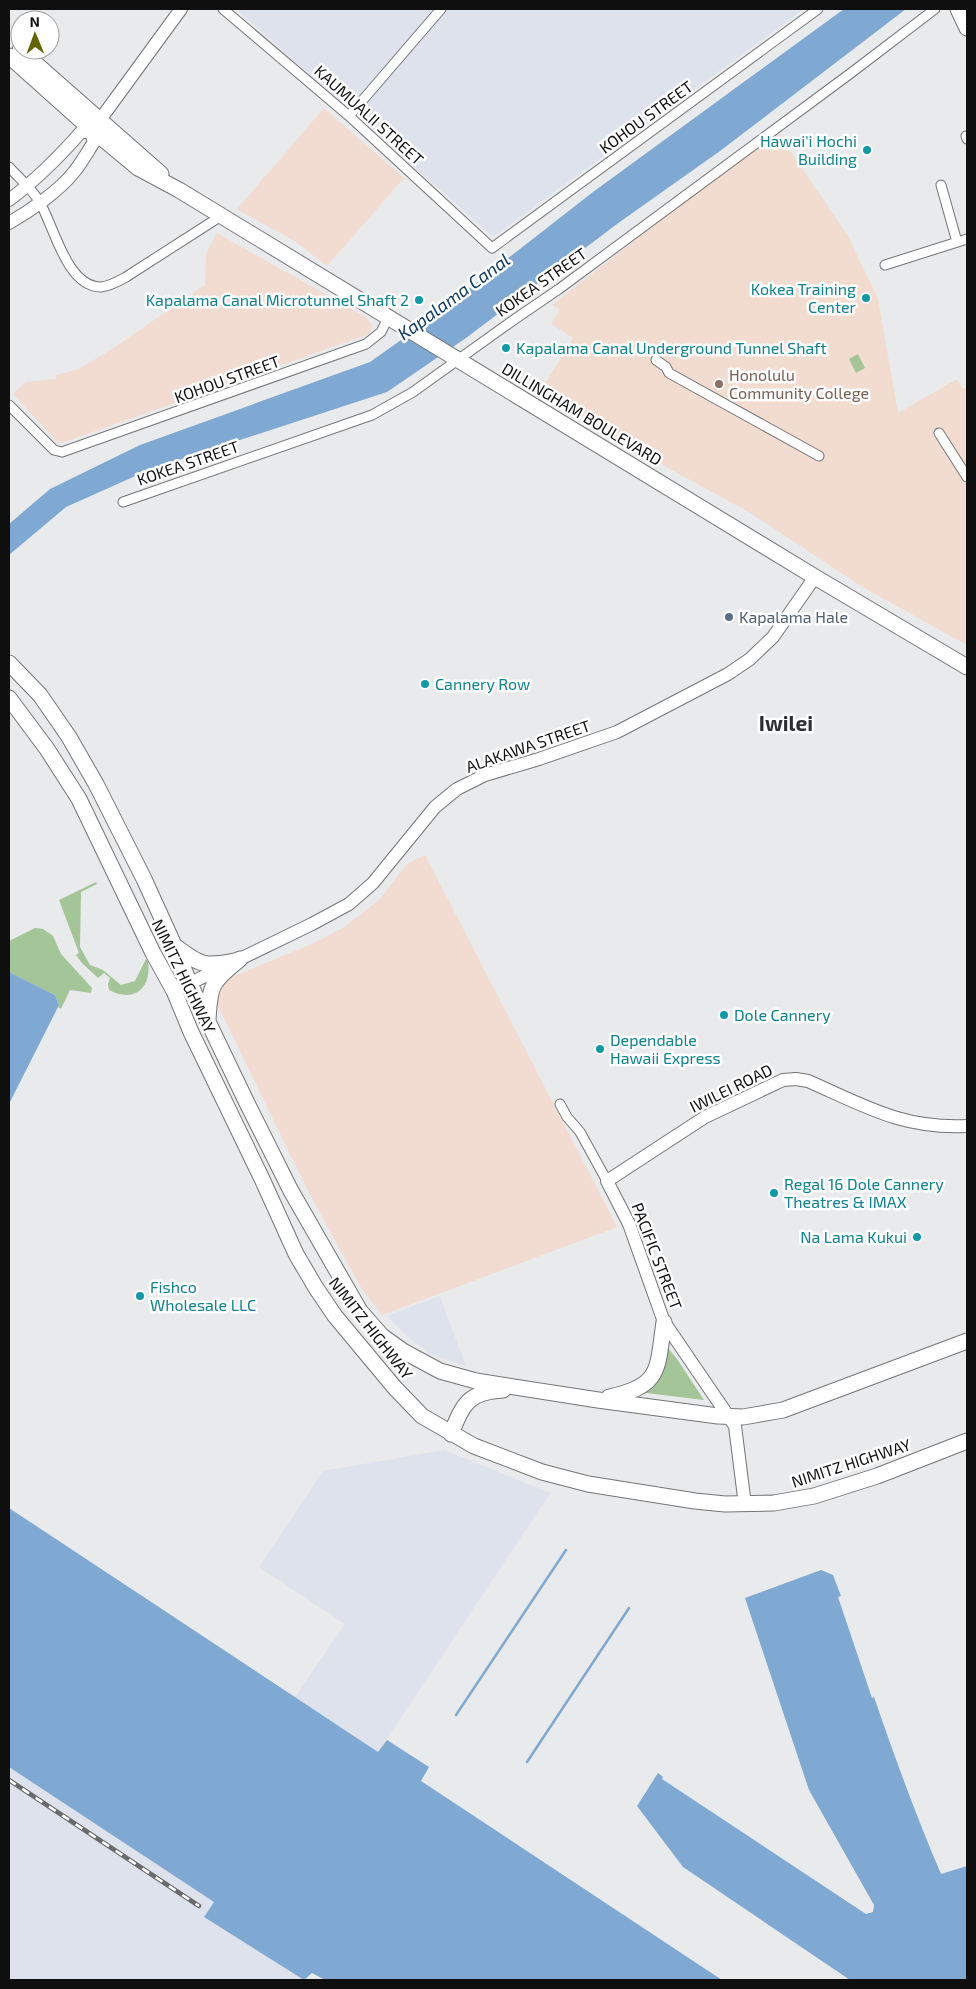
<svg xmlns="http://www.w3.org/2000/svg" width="976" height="1989" font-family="'Exo 2',sans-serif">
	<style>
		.commercial { fill: #f2dbd0 }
		.built { fill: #dee2ec }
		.education { fill: #f2dbcf }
		.green { fill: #a4c598 }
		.water { fill: #7fa8d2 }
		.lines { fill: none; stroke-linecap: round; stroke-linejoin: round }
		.stream { stroke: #7fa8d2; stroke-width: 2.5 }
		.street-casing { stroke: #737476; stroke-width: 11 }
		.secondary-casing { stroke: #737476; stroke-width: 14 }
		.primary-casing { stroke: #737476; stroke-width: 17 }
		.street { stroke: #fff; stroke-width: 9 }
		.secondary { stroke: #fff; stroke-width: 12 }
		.primary { stroke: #fff; stroke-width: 15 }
		.rail-casing { stroke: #696a6b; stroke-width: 4.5 }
		.rail { stroke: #fff; stroke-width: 2.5; stroke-dasharray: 8; stroke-linecap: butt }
		.culture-dot { fill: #0f9aa8; stroke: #fff; stroke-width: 2 }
		.education-dot { fill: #8d6e63; stroke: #fff; stroke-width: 2 }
		.service-dot { fill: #5c6f8a; stroke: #fff; stroke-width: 2 }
		.labels { text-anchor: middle; stroke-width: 5; stroke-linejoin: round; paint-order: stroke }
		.street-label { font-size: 16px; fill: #0f0f10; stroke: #fff }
		.culture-label { font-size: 16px; fill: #0d838f; stroke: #fff; text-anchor: start }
		.education-label { font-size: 16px; fill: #785e54; stroke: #fff; text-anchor: start }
		.service-label { font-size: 16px; fill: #4e5e75; stroke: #fff; text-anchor: start }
		.water-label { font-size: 18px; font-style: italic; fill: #0d3a62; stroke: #fff }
		.district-label { font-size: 21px; font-weight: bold; fill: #2d2e30; stroke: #fff }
	</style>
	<rect width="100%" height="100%" fill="#e9eaec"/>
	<path class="commercial" d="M324 108 404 178 327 266 296 242 237 209Z
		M217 233 367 318 372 325 370 332 366 335 59 444 13 394 26 382 56 379V375L79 369 112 349 205 285 206 254Z
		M425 855 617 1227 382 1315 360 1286 307 1189 217 1004 219 993 227 979 312 944 343 928 379 900 407 864Z"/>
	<path class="built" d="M236 9H804L493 237Z
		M440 1296 466 1366 430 1354 408 1337 387 1316Z
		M445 1450 547 1492H551L378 1752 295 1697 345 1624 259 1567 323 1471Z
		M9 1767 214 1902 204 1917 304 1980H9Z"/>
	<path class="education" d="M776 130 848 236 878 299 898 413 957 379 963 389 967 387V645L864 588 752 514 652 459 540 392 573 338 551 324 560 310 552 305Z"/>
	<path class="green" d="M858 354 865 368 856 373 849 359Z
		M96 882 97 884 81 892 80 947 90 965 103 970 121 985 135 981 146 959 148 961C152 989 134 1003 109 990L108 984 110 978 104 973 98 978 82 963 76 955 79 953 59 900Z
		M35 928 43 929 53 936 61 954 92 988 91 993 70 990 61 1009 58 1007 59 1005 55 995 9 972V941Z
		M664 1343 677 1359 704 1400 638 1392Z"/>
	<path class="water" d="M844 9H906L720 151 617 224 466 338 387 392 151 469 66 507 9 555V524L50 489 140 445 370 362 425 323 593 192Z
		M9 972 55 995 59 1005 9 1104Z
		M9 1508 378 1752 387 1740 429 1767 421 1781 722 1980H325L312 1973 304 1980 204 1917 214 1902 9 1767Z
		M821 1570 833 1575 841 1596 838 1597 872 1698 874 1697C894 1755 916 1816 941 1874L967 1866V1980H850L683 1867 637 1806 658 1773 663 1777 662 1779 866 1914 873 1912 874 1905 809 1790 745 1598Z"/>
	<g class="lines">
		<path class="stream" d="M456 1715 566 1550
			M527 1762 629 1608"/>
		<defs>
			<path id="street" d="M223 9 349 116 492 248 818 9
				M349 116 441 9
				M966 136 967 139
				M9 167C19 178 31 188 39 201 54 225 66 287 101 287 110 286 119 281 126 277L221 216
				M941 185 957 242
				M885 265 967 239
				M656 360 666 367 669 373 819 456
				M9 405 54 450 62 452 366 344 381 332 389 316
				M939 433 967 477
				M123 502 372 415 413 392 515 319 559 289 851 73 935 9
				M560 1104 567 1117 580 1132 607 1181"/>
			<path id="secondary" d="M94 128 181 9
				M9 200C36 180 59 157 81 132H91
				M9 223C30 211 59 191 74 172 82 162 88 151 94 142L91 132
				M174 991 312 924 349 904 373 883 435 807 457 789 485 775 539 759 617 732 728 674 750 659 773 637 815 577
				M745 1505 735 1426 664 1322 629 1224 607 1181 705 1117 783 1080 796 1079 808 1081C865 1106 902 1129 967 1126"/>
			<path id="primary" d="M958 9 967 28
				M20 50 161 174
				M9 56 85 124 138 168 179 190 815 577 967 667
				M9 663 40 695 69 737 96 784 144 879 174 945 190 984 246 1101 291 1191 360 1311 382 1336 403 1351 440 1371 476 1381 598 1400 718 1416 743 1417 783 1410 967 1341
				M9 698 47 749 79 799 153 953 174 991 191 1032 262 1179 296 1254 316 1288 335 1316 395 1388 422 1416 474 1446 542 1472 588 1484 695 1501 725 1504 774 1503 814 1496 877 1476 967 1441
				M175 946C202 967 206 967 239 960
				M208 1020C210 982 212 983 240 959
				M609 1397C662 1386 657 1369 664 1322
				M451 1434C463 1404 468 1392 503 1390"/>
		</defs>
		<use href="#street" class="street-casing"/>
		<use href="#secondary" class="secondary-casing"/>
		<use href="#primary" class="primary-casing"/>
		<use href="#street" class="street"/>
		<use href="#secondary" class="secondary"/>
		<use href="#primary" class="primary"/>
		<defs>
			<path id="rail" d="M9 1780 199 1906"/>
		</defs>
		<use href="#rail" class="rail-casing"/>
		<use href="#rail" class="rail"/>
	</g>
	<g class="culture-dot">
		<circle cx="867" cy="150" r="5"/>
		<circle cx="866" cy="298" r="5"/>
		<circle cx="419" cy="300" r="5"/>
		<circle cx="506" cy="348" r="5"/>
		<circle cx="425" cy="684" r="5"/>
		<circle cx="724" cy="1015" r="5"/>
		<circle cx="600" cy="1049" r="5"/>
		<circle cx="774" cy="1193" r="5"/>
		<circle cx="917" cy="1237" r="5"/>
		<circle cx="140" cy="1296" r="5"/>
	</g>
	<circle class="education-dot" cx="719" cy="384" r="5"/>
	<circle class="service-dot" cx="729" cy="617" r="5"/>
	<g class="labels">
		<g class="street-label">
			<text transform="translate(369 115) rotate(42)" y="6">KAUMUALII STREET</text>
			<text transform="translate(646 117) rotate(-36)" y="6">KOHOU STREET</text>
			<text transform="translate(541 282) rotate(-35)" y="6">KOKEA STREET</text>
			<text transform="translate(227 379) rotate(-20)" y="6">KOHOU STREET</text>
			<text transform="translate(582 414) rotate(31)" y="6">DILLINGHAM BOULEVARD</text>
			<text transform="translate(188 463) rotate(-19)" y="6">KOKEA STREET</text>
			<text transform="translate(528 746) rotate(-19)" y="6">ALAKAWA STREET</text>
			<text transform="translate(184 976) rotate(64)" y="6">NIMITZ HIGHWAY</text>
			<text transform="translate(731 1088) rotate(-26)" y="6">IWILEI ROAD</text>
			<text transform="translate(657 1256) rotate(69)" y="6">PACIFIC STREET</text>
			<text transform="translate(371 1328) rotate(52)" y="6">NIMITZ HIGHWAY</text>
			<text transform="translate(851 1463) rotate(-18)" y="6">NIMITZ HIGHWAY</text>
		</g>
		<g class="culture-label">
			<text x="857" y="147" text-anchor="end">Hawai'i Hochi<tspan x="857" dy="18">Building</tspan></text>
			<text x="856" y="295" text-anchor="end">Kokea Training<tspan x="856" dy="18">Center</tspan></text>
			<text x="409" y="306" text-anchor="end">Kapalama Canal Microtunnel Shaft 2</text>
			<text x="516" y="354">Kapalama Canal Underground Tunnel Shaft</text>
			<text x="435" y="690">Cannery Row</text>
			<text x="734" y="1021">Dole Cannery</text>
			<text x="610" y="1046">Dependable<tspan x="610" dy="18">Hawaii Express</tspan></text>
			<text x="784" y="1190">Regal 16 Dole Cannery<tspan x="784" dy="18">Theatres &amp; IMAX</tspan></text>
			<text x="907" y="1243" text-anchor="end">Na Lama Kukui</text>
			<text x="150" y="1293">Fishco<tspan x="150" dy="18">Wholesale LLC</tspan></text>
		</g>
		<g class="education-label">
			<text x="729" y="381">Honolulu<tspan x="729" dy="18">Community College</tspan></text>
		</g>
		<g class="service-label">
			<text x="739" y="623">Kapalama Hale</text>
		</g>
		<g class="water-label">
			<text transform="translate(454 297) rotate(-36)" y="6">Kapalama Canal</text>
		</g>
		<g class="district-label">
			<text x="786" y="731">Iwilei</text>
		</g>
	</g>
	<rect width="976" height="1989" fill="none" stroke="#0f0f10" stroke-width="20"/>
	<g transform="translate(35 35) rotate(359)"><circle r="24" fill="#ffffff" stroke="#9f9f9f"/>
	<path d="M0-4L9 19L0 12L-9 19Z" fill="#606502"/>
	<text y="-8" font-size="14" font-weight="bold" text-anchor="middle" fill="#0f0f10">N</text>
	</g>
</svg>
